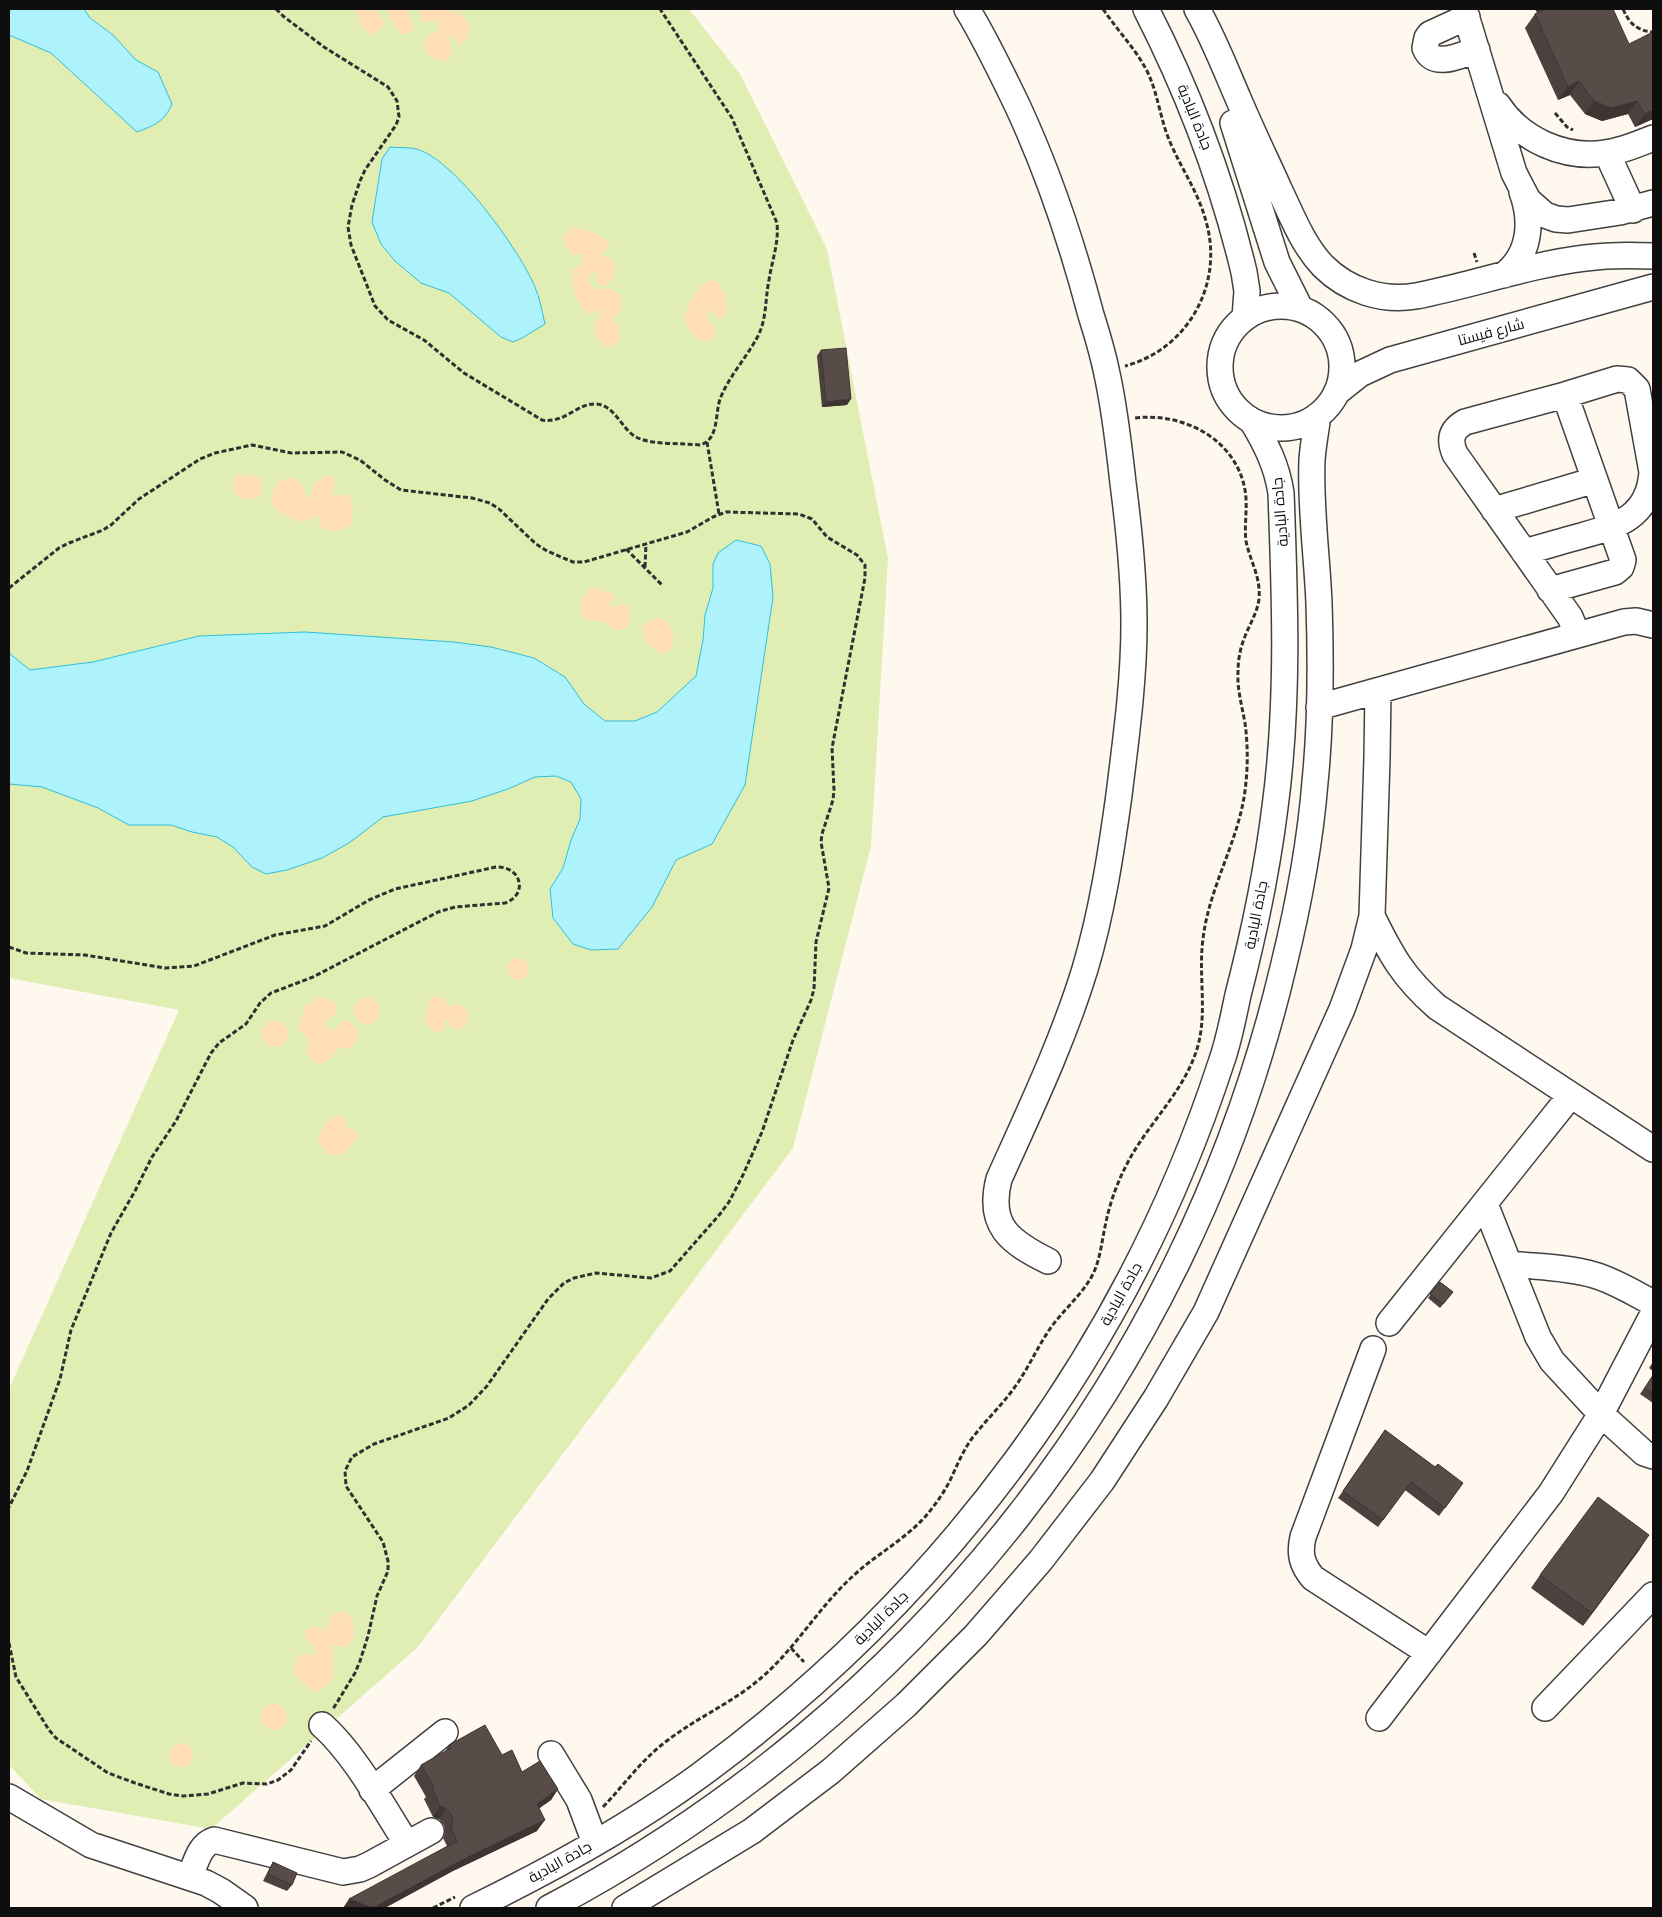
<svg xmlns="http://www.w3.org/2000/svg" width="1662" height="1917" font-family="'Roboto Serif',Cairo,serif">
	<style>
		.green { fill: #e0eeb4 }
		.sand { fill: #ffdeb7 }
		.water { fill: #aef2fc; stroke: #2ebfdb }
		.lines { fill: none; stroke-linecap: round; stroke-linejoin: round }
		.minor-casing { stroke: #414141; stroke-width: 28 }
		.path { stroke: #303030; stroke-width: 3; stroke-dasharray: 5 2.5; stroke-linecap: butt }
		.minor { stroke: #fff; stroke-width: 25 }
		.wall { fill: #4c413f }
		.shaded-wall { fill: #3e3533 }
		.building { fill: #584c49; stroke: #3e3533 }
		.labels { text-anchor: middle; stroke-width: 5; stroke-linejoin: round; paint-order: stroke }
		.street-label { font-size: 15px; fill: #0e0e0e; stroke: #fff }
	</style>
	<rect width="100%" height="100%" fill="#fff8ef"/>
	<path class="green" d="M9 9H689L740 74 827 249 888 559 871 846 793 1148 417 1648 211 1829 41 1799 9 1765V1389L179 1010 9 978Z"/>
	<path class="sand" d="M356 9H375L383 21 384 26 372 34C360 31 360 18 356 9Z
		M385 9H406L413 24V31L405 34H400Z
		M418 9H446L452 12 460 13 470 26 467 40 460 45 453 36 449 37 451 51 449 59C432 65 416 47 429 34L436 32 439 28 438 22 436 20 423 22Z
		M572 228C587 228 600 234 610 245L601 255 612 260 615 266 614 278 606 285 601 286 596 281 597 274 595 272 590 274C584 292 602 289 612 289L620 295C621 312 624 305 613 318L616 324 619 326 620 339 616 344 606 347 596 337 594 326 600 315 599 310 587 314C577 303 570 284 573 270L580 265 584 258 582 254 574 255C567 250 564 245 563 236Z
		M711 280 717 281C722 291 733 306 723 317L718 318 709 309 707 317 717 331 713 338 703 342C693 337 687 329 684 318 688 306 699 283 711 280Z
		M241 475 256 476 261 481 262 490 259 496 249 500 240 499 232 490 235 476Z
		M325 476H332L335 482 332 493 335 496 343 494 349 495C355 505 352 514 352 525 345 529 327 536 321 526 318 521 320 518 316 514 313 517 310 520 306 521 300 522 296 520 291 518 270 509 264 498 281 480 303 476 300 480 307 498L311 497C312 485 315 481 325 476Z
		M594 587 613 594 615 597 609 604 611 606 614 607 619 603 628 607 631 617 628 626 623 629 614 630 603 621 586 620 580 612C581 602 583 591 594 587Z
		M658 618 667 621C675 631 678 652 661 654 651 646 639 638 644 624Z
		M507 969a11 11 0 1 1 22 0a11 11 0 1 1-22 0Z
		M434 996 444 998 449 1007 459 1003C477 1015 466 1038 449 1025V1021L446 1019 444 1021 445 1027 443 1032C438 1033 435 1032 431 1029 419 1020 430 1009 430 998Z
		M354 1011a13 13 0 1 1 26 0a13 13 0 1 1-26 0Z
		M318 998 329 999 336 1004 337 1011 335 1015 326 1019 325 1021 327 1028 332 1031C341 1025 341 1016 354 1025L359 1034C352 1052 354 1046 337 1049 329 1066 312 1070 306 1049L310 1040 300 1031 299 1028 305 1006Z
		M262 1034a13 13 0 1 1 26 0a13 13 0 1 1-26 0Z
		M339 1115 345 1118 346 1129 354 1128 358 1135 353 1145 341 1155H328L318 1141C320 1130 327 1118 339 1115Z
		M339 1611C356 1613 355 1627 353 1640L345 1647 334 1645 332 1647C333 1669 340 1678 317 1692L311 1691C300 1676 288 1678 298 1656 304 1653 309 1656 315 1654L316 1650C311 1642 302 1643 306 1630L316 1626 324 1631 327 1629 330 1617Z
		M261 1717a13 13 0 1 1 26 0a13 13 0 1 1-26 0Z
		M169 1755a12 12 0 1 1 24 0a12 12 0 1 1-24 0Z"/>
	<path class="water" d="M9 9H84L90 18 113 35 136 60 158 72 172 104C164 122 155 125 137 132L51 53 9 35Z
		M390 147C398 148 408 147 416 149 454 158 520 251 535 287 540 298 542 312 545 324L522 338 513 342 501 337 449 293 421 283 395 261 381 244 372 222 382 159Z
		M736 540 761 546 770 564 773 597 745 785 712 844 676 860 652 907 618 949 591 950 573 944 553 918 550 889 563 868 571 840 580 819 581 799 571 782 556 776 535 777 508 789 472 801 383 817 349 843 322 858 287 870 266 874 252 867 233 847 217 837 192 832 171 825H129L98 808 42 787 9 784V653L30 670 93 662 199 636 305 632 454 642 491 647 534 658 565 677 584 704 605 721H635L657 712 696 676 703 640 705 615 713 588V564L718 553Z"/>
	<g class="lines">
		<defs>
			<path id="minor" d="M967 9C986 40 1002 74 1018 107 1049 174 1072 243 1091 315 1097 334 1103 354 1107 374 1115 410 1119 447 1123 483 1129 529 1134 577 1134 624 1134 681 1126 738 1119 795 1111 853 1102 912 1085 969 1063 1041 1030 1110 999 1179 987 1226 1010 1242 1048 1261
				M1146 9C1189 93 1222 180 1244 272L1247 291 1245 318
				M1197 9C1213 37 1225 68 1238 98 1251 129 1266 160 1280 191 1292 216 1303 245 1323 266 1347 290 1382 302 1416 296 1473 285 1528 265 1585 258 1608 255 1631 255 1653 256
				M1464 9 1514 173 1528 200 1545 215 1556 219 1568 220 1620 212 1653 203
				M1467 17 1430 34 1427 38 1425 48C1434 70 1462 54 1477 50
				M1498 105C1521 140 1564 159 1605 153 1622 151 1638 144 1653 138
				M1233 123 1277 262 1300 308
				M1607 153 1633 210
				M1504 275C1530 255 1533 222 1522 192
				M1220 367a61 61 0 1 1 122 0a61 61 0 1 1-122 0Z
				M1336 393 1360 374 1390 360 1653 287
				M1494 510 1595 480
				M1524 552C1543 547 1562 541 1581 536 1618 526 1649 517 1652 472L1637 389 1628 380 1617 379 1565 395 1465 422C1451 430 1449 440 1455 454L1570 617 1577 634
				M1550 590 1615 572 1621 567 1623 560 1565 395
				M1319 707 1624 622 1636 621 1653 625
				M1372 916C1391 955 1403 977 1437 1007L1653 1149
				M1485 1204 1538 1337 1552 1361 1601 1414 1644 1453 1653 1456
				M1510 1264C1537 1267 1567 1267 1594 1275 1615 1281 1634 1293 1653 1303
				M1389 1323 1571 1095
				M1373 1349 1303 1537C1299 1554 1302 1565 1313 1578L1429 1653
				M1545 1708 1653 1595
				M1379 1718 1551 1493 1601 1414 1653 1314
				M322 1725C355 1754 383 1807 407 1844
				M551 1754 579 1800 595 1843
				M372 1790 445 1732
				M9 1797 91 1845 206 1883 221 1891 245 1908
				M190 1876C196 1863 199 1845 214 1840L343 1872 360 1869 369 1865 431 1831
				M473 1908C551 1870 629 1827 699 1776 943 1597 1127 1351 1221 1063 1229 1041 1233 1018 1238 995 1254 933 1267 871 1275 807 1289 703 1285 598 1281 493 1277 466 1266 444 1252 421
				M549 1908C916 1714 1187 1372 1283 968 1298 907 1310 845 1315 782 1321 723 1321 662 1319 603 1317 556 1310 506 1312 460 1313 445 1316 430 1318 415
				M625 1908 752 1831 831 1771 906 1705 976 1635 1041 1560 1102 1481 1156 1398 1206 1312 1342 1009 1364 949 1372 916 1377 758 1378 691"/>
		</defs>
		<use href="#minor" class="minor-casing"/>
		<path class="path" d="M276 9 283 16 324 47 388 87 397 101 399 117 396 125 365 170 360 181 352 205 348 227 351 245 375 306 388 320 424 340 464 373 542 420C565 424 578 402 597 404 616 406 622 431 638 438 654 445 683 443 700 445 719 440 715 414 720 399 729 376 747 357 758 336 767 318 765 299 769 280 772 260 779 243 777 223L732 118 660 9
			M1103 9C1117 30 1135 48 1147 71 1158 93 1160 119 1170 142 1183 172 1199 193 1207 225 1223 287 1186 350 1125 366
			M1623 9C1629 23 1637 31 1653 32
			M1555 113 1567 127 1573 130
			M1474 253 1477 262
			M707 442 719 514
			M626 549 662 585
			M645 567 646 544
			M9 588 59 548 69 543 103 530 111 525 139 499 200 459 215 453 252 445 291 453 342 452 360 460 385 480 401 490 472 498 490 503 499 509 536 544 547 551 573 562H584L687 532 713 517 726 512 799 514 812 519 827 537 857 555 865 565V578L832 748 834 790 833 800 822 834 821 842 829 888 816 942 814 989 811 1000 793 1040 762 1132 743 1175 729 1202 720 1214 670 1271 651 1278 596 1273 574 1278 564 1283 548 1299 487 1386 469 1405 449 1418 374 1444 352 1457 345 1471 346 1486 383 1542 388 1561V1571L377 1596 368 1636 360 1661 355 1673 333 1709
			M9 947 26 953 85 955 165 968 194 966 275 935 325 926 369 900 395 889 496 867C521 866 529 894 505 903L455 907 438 912 313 977 271 993 260 1003 246 1024 219 1043 211 1053 176 1121 152 1157 135 1191 111 1233 71 1330 60 1379 27 1471 9 1507
			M9 1643 16 1677 49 1730 56 1738 108 1773 135 1783 169 1794 183 1796 208 1794 243 1783 267 1784 278 1780 291 1770 311 1741
			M791 1648 804 1662
			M603 1807C625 1784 642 1759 668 1740 698 1717 732 1703 761 1678 796 1648 818 1608 852 1577 875 1555 903 1541 925 1517 936 1504 946 1490 953 1474 959 1461 964 1449 973 1437 987 1419 1004 1403 1017 1384 1030 1365 1039 1344 1052 1326 1066 1307 1084 1293 1094 1272 1101 1256 1102 1239 1106 1222 1110 1203 1117 1183 1126 1166 1146 1125 1183 1094 1197 1049 1208 1013 1198 976 1203 939 1209 887 1238 843 1245 791 1248 768 1248 745 1245 723 1242 706 1237 689 1238 672 1238 661 1240 649 1244 639 1249 625 1257 614 1259 599 1261 577 1250 561 1246 541 1244 524 1248 507 1245 490 1236 439 1183 412 1135 418
			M433 1908 455 1897"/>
		<use href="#minor" class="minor"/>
	</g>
	<path class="wall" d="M1535 9H1613L1653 119 1635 127 1628 114 1602 121 1585 114 1570 95 1558 100 1525 28 1535 14 1537 13Z
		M821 350 847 405 822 407 817 356Z
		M1440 1282 1453 1292 1440 1308 1428 1298Z
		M1653 1362V1371L1649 1368Z
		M1653 1375V1403L1640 1394Z
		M1385 1430 1435 1467 1463 1483 1439 1516 1405 1490 1378 1527 1338 1498Z
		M1640 1549 1583 1626 1531 1588 1540 1575Z
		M449 1745 502 1755 522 1772 558 1789 551 1800 539 1808 537 1831 455 1870 447 1846 443 1838 445 1832 444 1825 439 1819 433 1817 424 1799 426 1797 414 1776 421 1765 445 1752Z
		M273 1862 292 1885 287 1891 263 1881 269 1869Z"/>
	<path class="shaded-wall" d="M1579 81 1570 95 1558 100 1568 87Z
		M1594 101H1637L1628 114 1602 121 1585 114Z
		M1653 110V119L1635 127 1645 114Z
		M851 399 847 405 822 407 826 402Z
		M1649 1535 1640 1549 1583 1626 1592 1613Z
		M558 1789 551 1800 530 1815 537 1804Z
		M440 1806 446 1808 439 1819 433 1817Z
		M545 1820 537 1831 455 1870 385 1908H343L349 1899Z"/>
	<path class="building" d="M1546 9H1613L1629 44 1653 32V110L1645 114 1637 101 1611 108 1594 101 1579 81 1568 87 1535 14Z
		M846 348 851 399 826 402 821 350Z
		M1440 1282 1453 1292 1443 1304 1430 1294Z
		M1653 1375V1394L1645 1388Z
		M1385 1430 1435 1467 1438 1464 1463 1483 1445 1508 1411 1482 1383 1520 1343 1491Z
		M1598 1497 1649 1535 1592 1613 1540 1575Z
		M485 1725 502 1755 512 1750 522 1772 540 1761 558 1789 537 1804 545 1820 462 1860 375 1907H370L349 1899 457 1841 451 1828 453 1821 451 1814 446 1808 440 1806 432 1788 434 1787 421 1765 451 1748 449 1745Z
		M273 1862 297 1873 292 1885 268 1874Z"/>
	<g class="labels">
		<g class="street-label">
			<text transform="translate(1195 117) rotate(68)" y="5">جادة البادية</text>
			<text transform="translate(1491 332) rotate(-15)" y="5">شارع فيستا</text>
			<text transform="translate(1280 512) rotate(-95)" y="5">جادة البادية</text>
			<text transform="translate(1256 915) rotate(-79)" y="5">جادة البادية</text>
			<text transform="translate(1121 1294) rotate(-61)" y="5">جادة البادية</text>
			<text transform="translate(881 1618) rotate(-45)" y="5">جادة البادية</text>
			<text transform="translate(560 1862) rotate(-29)" y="5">جادة البادية</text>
		</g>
	</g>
	<rect width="1662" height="1917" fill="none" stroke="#0e0e0e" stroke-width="20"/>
</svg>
